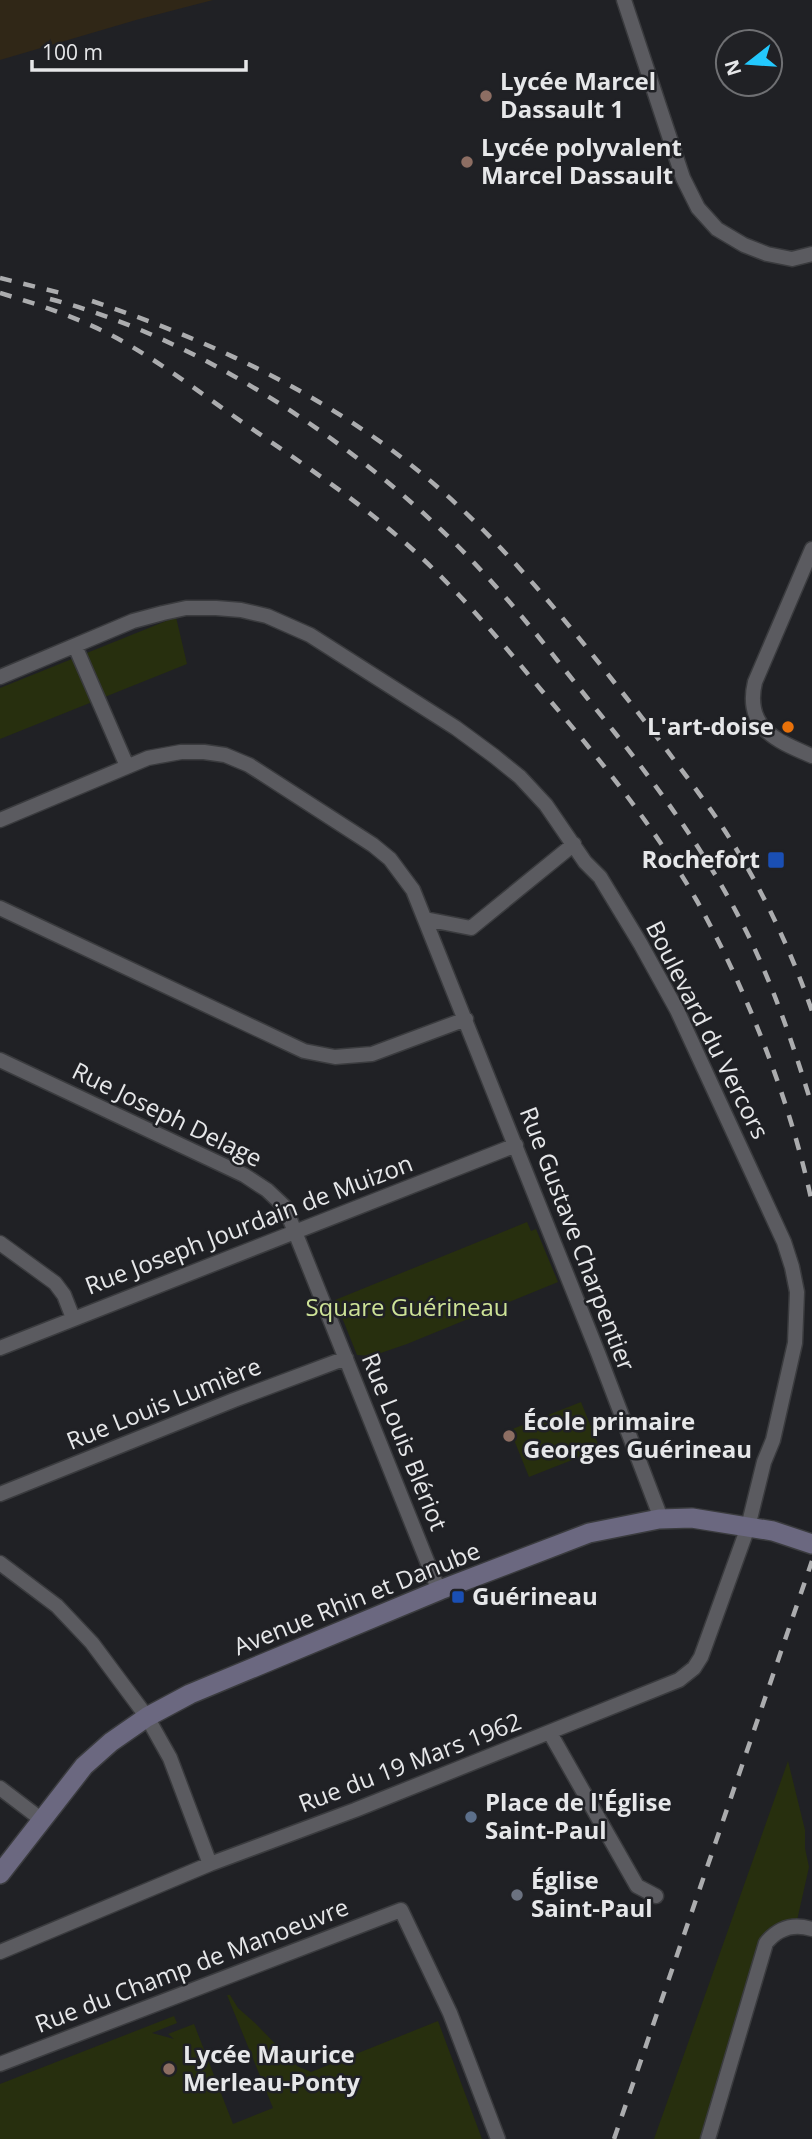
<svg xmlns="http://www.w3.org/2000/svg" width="812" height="2139" font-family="'Open Sans',sans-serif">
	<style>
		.industrial { fill: #302717 }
		.green { fill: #272f0e }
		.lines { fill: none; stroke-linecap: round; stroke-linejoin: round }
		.street-casing { stroke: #3a3b3e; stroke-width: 17 }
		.secondary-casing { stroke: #3a3b3e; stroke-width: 22 }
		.street { stroke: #5b5b60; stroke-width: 14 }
		.secondary { stroke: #6b6880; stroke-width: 19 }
		.rail { stroke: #abacae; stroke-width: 4.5; stroke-dasharray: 12 12; stroke-linecap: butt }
		.education-dot { fill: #8d6e63; stroke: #202125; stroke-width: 2.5 }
		.food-dot { fill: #e8710a; stroke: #202125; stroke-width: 2.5 }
		.transit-dot { fill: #1a4fb4; stroke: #202125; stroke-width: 2.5 }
		.service-dot { fill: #5c6f8a; stroke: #202125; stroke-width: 2.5 }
		.worship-dot { fill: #6b7280; stroke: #202125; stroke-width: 2.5 }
		.labels { text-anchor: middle; stroke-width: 5; stroke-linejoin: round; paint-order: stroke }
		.poi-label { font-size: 24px; font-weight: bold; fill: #e6e7e9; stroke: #202125; text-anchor: start }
		.street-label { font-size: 24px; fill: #e6e7e9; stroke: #202125 }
		.park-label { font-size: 24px; fill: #cde297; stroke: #202125 }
	</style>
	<rect width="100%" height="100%" fill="#202125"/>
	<path class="industrial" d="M0 0H213L136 20 0 60Z"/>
	<path class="green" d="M176 617 187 664 0 739V688Z
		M527 1222 531 1231 536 1229 558 1282 407 1344 372 1356 357 1355 335 1300Z
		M581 1402 600 1449 529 1477 510 1430Z
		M788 1761 805 1830V1848L809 1867 796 1925 775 1931 708 2139H654Z
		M227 1995H230L238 2008 255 2023 297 2066 311 2072 438 2021 482 2139H0V2084L174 2016 177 2023 152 2033 174 2039 168 2034 194 2024 233 2124 273 2108Z"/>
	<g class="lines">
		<defs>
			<path id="street" d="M624 0 683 178 698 208 717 229 744 245 767 254 792 259 812 254
				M812 549 755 682C744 728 777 741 812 756
				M75 646 127 766
				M0 677 133 621 163 613 186 608H216L241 610 267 616 310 635 456 728 494 756 520 777 546 805 585 862 600 877 640 943 677 1010 784 1242 792 1267 797 1292 795 1343 773 1440 764 1462 748 1527 701 1657 694 1668 679 1680 355 1810 210 1864 0 1952
				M0 820 148 758 181 752H204L225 755 249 765 373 845 390 859 413 890 598 1353 659 1513V1519
				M0 908 304 1051 335 1057 372 1054 466 1019
				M425 919 471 928 574 844
				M0 1060 244 1175 267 1190 285 1207 435 1581 440 1590
				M0 1243 55 1283 64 1295 73 1318
				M0 1348 516 1145
				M0 1494 234 1400 346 1358
				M0 1563 57 1606 92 1643 147 1717 170 1758 210 1864
				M550 1733 637 1886 656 1896
				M0 1788 42 1820
				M0 2064 401 1910 450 2013 498 2139
				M708 2139 766 1943C778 1928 793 1923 812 1929"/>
			<path id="secondary" d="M0 1874 84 1766 111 1742 147 1717 190 1694 440 1590 589 1533 659 1519 692 1518 773 1531 812 1544"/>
		</defs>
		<use href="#street" class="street-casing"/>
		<use href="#secondary" class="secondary-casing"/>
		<use href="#street" class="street"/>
		<use href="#secondary" class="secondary"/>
		<path class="rail" d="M0 278 65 294
			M0 293C37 304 73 316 107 333 156 358 200 393 245 424 294 458 344 491 389 529 447 577 494 633 542 691 598 757 654 826 697 901 747 990 791 1103 812 1203
			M50 299C202 338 371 452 477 566 517 608 552 654 588 699 645 770 700 841 742 923 772 981 793 1044 812 1106
			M92 301C194 335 294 380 382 443 473 508 545 594 614 682 648 725 681 768 713 813 755 874 788 942 812 1011
			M614 2139 812 1561"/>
	</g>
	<g class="education-dot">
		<circle cx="486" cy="96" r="7"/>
		<circle cx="467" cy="162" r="7"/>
		<circle cx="509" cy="1436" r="7"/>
		<circle cx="169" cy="2069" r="7"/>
	</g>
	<circle class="food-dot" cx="788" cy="727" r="7"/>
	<g class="transit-dot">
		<rect x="767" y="851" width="18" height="18" rx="3.5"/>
		<rect x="451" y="1590" width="14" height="14" rx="3.5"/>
	</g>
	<circle class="service-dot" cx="471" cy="1817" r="7"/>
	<circle class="worship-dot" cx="517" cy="1895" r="7"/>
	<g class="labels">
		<g class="poi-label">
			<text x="500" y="90">Lycée Marcel<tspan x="500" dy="28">Dassault 1</tspan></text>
			<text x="481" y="156">Lycée polyvalent<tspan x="481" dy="28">Marcel Dassault</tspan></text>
			<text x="774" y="735" text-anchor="end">L'art-doise</text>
			<text x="760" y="868" text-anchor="end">Rochefort</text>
			<text x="523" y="1430">École primaire<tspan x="523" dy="28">Georges Guérineau</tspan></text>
			<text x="472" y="1605">Guérineau</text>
			<text x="485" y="1811">Place de l'Église<tspan x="485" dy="28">Saint-Paul</tspan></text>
			<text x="531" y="1889">Église<tspan x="531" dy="28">Saint-Paul</tspan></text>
			<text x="183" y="2063">Lycée Maurice<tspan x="183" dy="28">Merleau-Ponty</tspan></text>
		</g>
		<g class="street-label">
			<text transform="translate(707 1030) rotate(63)" y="8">Boulevard du Vercors</text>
			<text transform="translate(167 1115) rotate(26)" y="8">Rue Joseph Delage</text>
			<text transform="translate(249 1225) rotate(-21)" y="8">Rue Joseph Jourdain de Muizon</text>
			<text transform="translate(577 1239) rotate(69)" y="8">Rue Gustave Charpentier</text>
			<text transform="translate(164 1404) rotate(-22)" y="8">Rue Louis Lumière</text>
			<text transform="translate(404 1442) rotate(68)" y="8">Rue Louis Blériot</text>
			<text transform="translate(357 1599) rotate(-22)" y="8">Avenue Rhin et Danube</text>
			<text transform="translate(410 1763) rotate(-21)" y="8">Rue du 19 Mars 1962</text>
			<text transform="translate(192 1966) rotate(-21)" y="8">Rue du Champ de Manoeuvre</text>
		</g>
		<g class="park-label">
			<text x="407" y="1316">Square Guérineau</text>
		</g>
	</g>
	<g transform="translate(749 63) rotate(253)"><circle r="33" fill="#202125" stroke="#6f7073" stroke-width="2"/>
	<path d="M0-5L12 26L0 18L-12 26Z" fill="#23c9fe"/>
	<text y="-10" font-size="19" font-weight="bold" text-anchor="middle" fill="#e6e7e9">N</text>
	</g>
	<path d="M32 60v10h214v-10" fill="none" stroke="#e6e7e9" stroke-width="3.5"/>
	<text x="42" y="60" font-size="21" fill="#e6e7e9" stroke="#202125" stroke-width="5" paint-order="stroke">100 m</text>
</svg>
